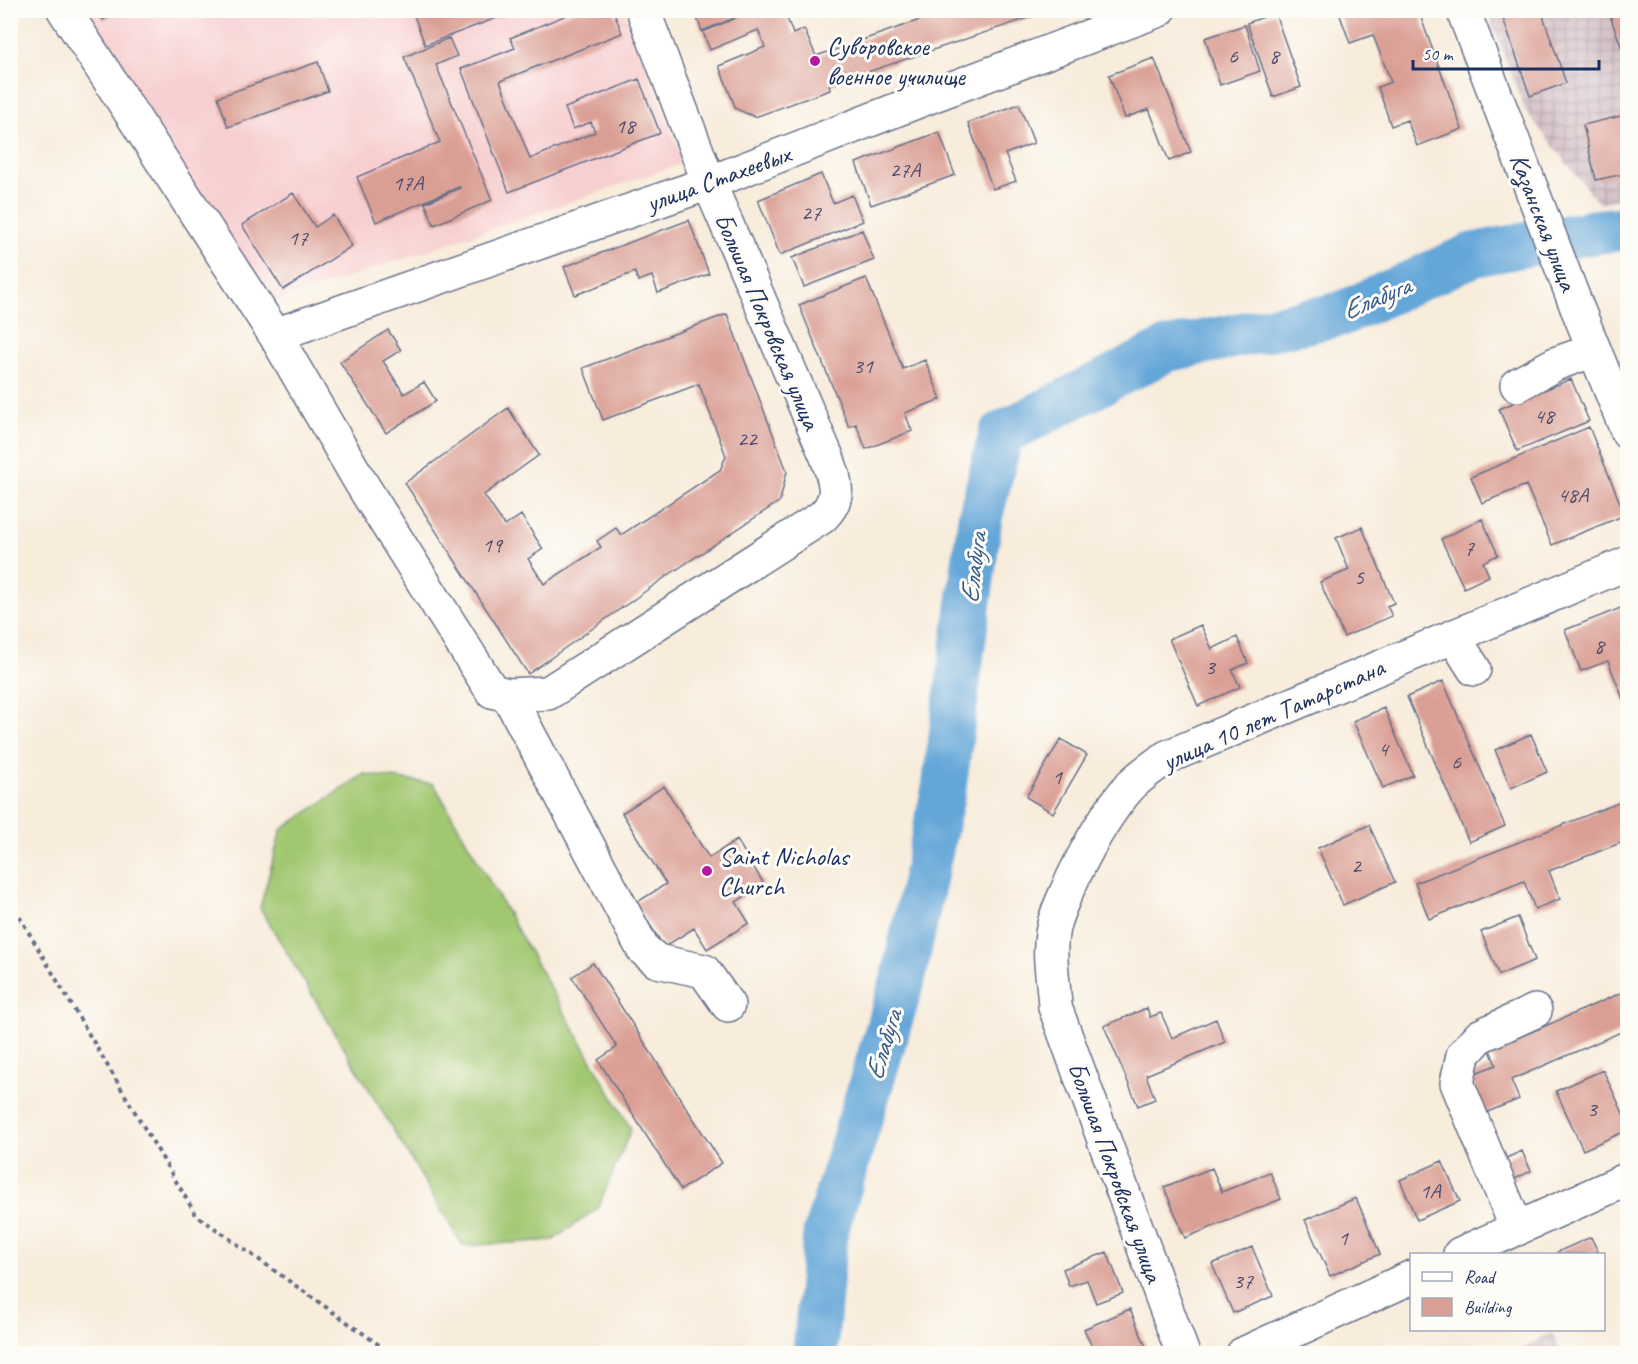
<svg xmlns="http://www.w3.org/2000/svg" width="1638" height="1364" font-family="Caveat,sans-serif">
	<style>
		.built { fill: #f7cfd0 }
		.industrial { fill: url(#industrial-grid) }
		.grass { fill: #a2c771; stroke: #5e7b68; stroke-width: 1.5 }
		.lines { fill: none; stroke-linecap: round; stroke-linejoin: round }
		.river { stroke: #64a6d8; stroke-width: 45 }
		.building { fill: #da9f94 }
		.minor-casing { stroke: #68718a; stroke-width: 36 }
		.path { stroke: #68718a; stroke-width: 4; stroke-dasharray: 4.5 4.5; stroke-linecap: butt }
		.minor { stroke: #fff; stroke-width: 33 }
		.poi-dot { fill: #b5179e; stroke: #fdfcf7; stroke-width: 2 }
		.labels { text-anchor: middle; stroke-width: 6; stroke-linejoin: round; paint-order: stroke }
		.number-label { font-size: 22px; fill: #4b4b6c }
		.poi-label { font-size: 26px; fill: #1b2f5e; stroke: #fdfcf7; text-anchor: start }
		.street-label { font-size: 26px; fill: #1b2f5e; stroke: #fdfcf7 }
		.water-label { font-size: 27px; font-style: italic; fill: #355989; stroke: #fdfcf7 }
	</style>
	<defs>
		<pattern id="industrial-grid" width="8" height="8" patternUnits="userSpaceOnUse" patternTransform="scale(1.5)"><rect width="8" height="8" fill="#d2bdc5"/><path d="M0 4h8M4 0v8" fill="none" stroke="#aa9aa3"/></pattern>
	</defs>
	<rect width="100%" height="100%" fill="#fdfcf7"/>
	<filter id="ink" filterUnits="userSpaceOnUse"><feTurbulence type="fractalNoise" baseFrequency=".0167" numOctaves="2"/><feDisplacementMap in="SourceGraphic" scale="12" xChannelSelector="R" yChannelSelector="G"/><feConvolveMatrix kernelMatrix="1 2 1 2 8 2 1 2 1" color-interpolation-filters="sRGB"/></filter>
	<filter id="wash" filterUnits="userSpaceOnUse"><feTurbulence type="fractalNoise" baseFrequency=".008" numOctaves="4" result="noise"/><feDisplacementMap in="SourceGraphic" scale="24" xChannelSelector="R" yChannelSelector="G"/><feGaussianBlur stdDeviation="1.35" result="paint"/><feColorMatrix in="noise" values="0 0 0 0 0 0 0 0 0 0 0 0 0 0 0 0 0 1.4 0 .05"/><feComposite in="paint" operator="in"/></filter>
	<g filter="url(#wash)">
		<rect width="100%" height="100%" fill="#f8ecdb"/>
		<path class="built" d="M82 11H624L684 163 267 305Z"/>
		<path class="industrial" d="M1487 11H1627V196L1599 204 1525 110Z
			M1552 1332 1561 1353H1514Z"/>
		<path class="grass" d="M364 774 434 784 631 1129 598 1208 553 1240 463 1246 260 908 281 830Z"/>
		<g class="lines">
			<path class="river" d="M815 1354 825 1234 903 979 944 788 980 518 1001 434 1166 350 1341 314 1472 255 1592 232 1628 228"/>
		</g>
		<g id="blocks">
			<path class="building" d="M99 10H122L103 20Z
				M412 10H515V11L425 45Z
				M579 10H613L622 33 500 81 530 159 595 132 591 122 573 129 565 108 639 79 660 133 509 192 461 69 515 48 510 38Z
				M694 10H806L787 18 793 34 804 29 816 56 949 10 1049 11 829 85 830 90 755 117 736 109 719 66 765 47 758 30 710 50 703 32 747 13 702 31Z
				M1338 10H1418L1462 129 1417 146 1407 120 1391 126 1378 87 1391 82 1373 35 1350 43Z
				M1500 10H1541L1566 83 1530 96Z
				M1608 10H1628V60H1626Z
				M1275 13 1301 87 1273 97 1247 23Z
				M1245 25 1260 71 1220 85 1205 38Z
				M449 38 457 56 436 65 492 200 434 225 425 203 460 188 459 187 376 222 357 177 440 142 404 57Z
				M1154 58 1191 152 1169 161 1149 109 1125 118 1109 75Z
				M318 62 328 91 228 127 218 97Z
				M1019 104 1034 143 1005 154 1016 181 993 189 968 123Z
				M1625 115 1628 126V173L1596 180 1583 125Z
				M939 132 955 175 871 205 856 163Z
				M821 174 833 203 852 195 863 221 780 255 758 200Z
				M293 193 315 227 333 215 352 246 283 290 242 225Z
				M689 220 709 274 658 293 652 276 638 281 635 272 575 295 564 267Z
				M862 230 874 260 804 287 792 258Z
				M866 278 903 369 925 360 941 399 905 413 912 431 866 449 856 424 849 427 799 305Z
				M727 314 787 471 780 501 667 576 528 674 405 483 508 408 539 455 484 495 505 526 521 515 543 549 528 559 544 584 601 547 597 541 616 528 621 535 720 470 726 456 699 384 603 420 583 368Z
				M388 330 401 350 383 361 404 394 424 382 436 401 386 433 340 362Z
				M1571 379 1589 421 1517 451 1499 409Z
				M1589 427 1625 515 1552 545 1526 485 1482 503 1471 477Z
				M1482 519 1498 555 1483 562 1489 576 1464 588 1441 539Z
				M1362 527 1394 603 1387 606 1392 616 1344 637 1320 582 1349 570 1336 538Z
				M1628 605V709H1627L1608 661 1581 671 1565 630Z
				M1201 625 1212 649 1237 637 1248 663 1232 670 1240 687 1198 706 1169 639Z
				M1443 681 1505 826 1469 842 1407 697Z
				M1384 708 1413 775 1383 788 1353 721Z
				M1531 734 1547 772 1511 788 1495 750Z
				M1061 739 1087 755 1053 813 1026 797Z
				M664 786 709 858 737 840 764 884 736 902 749 923 707 949 694 928 664 947 636 903 666 884 622 813Z
				M1628 799V840L1549 871 1560 899 1535 909 1524 881 1429 919 1415 883Z
				M1369 825 1395 882 1343 905 1318 848Z
				M1518 917 1535 960 1499 975 1481 932Z
				M593 963 722 1163 681 1190 598 1060 617 1047 572 977Z
				M1628 990V1029L1511 1080 1519 1099 1485 1113 1470 1075 1496 1065 1490 1050Z
				M1147 1008 1150 1017 1161 1013 1172 1038 1216 1019 1225 1042 1146 1075 1155 1099 1138 1106 1104 1026Z
				M1603 1070 1628 1124V1130L1583 1150 1556 1091Z
				M1522 1151 1531 1171 1511 1181 1502 1160Z
				M1442 1161 1460 1201 1417 1220 1400 1180Z
				M1212 1168 1222 1192 1270 1172 1281 1199 1185 1238 1164 1187Z
				M1356 1198 1380 1254 1330 1276 1305 1220Z
				M1591 1237 1599 1254H1558L1557 1252Z
				M1252 1247 1273 1296 1233 1313 1212 1264Z
				M1107 1252 1123 1293 1096 1303 1087 1280 1069 1286 1063 1269Z
				M1130 1309 1149 1354H1095L1084 1329Z"/>
		</g>
	</g>
	<g filter="url(#ink)">
		<use href="#blocks" fill-opacity="0" stroke="#68718a" stroke-width="1.5"/>
		<g class="lines">
			<defs>
				<path id="minor" d="M64 10 275 335 361 483 492 691 508 695 548 693 822 517C843 497 835 481 827 457L709 183 643 10
					M1463 10 1576 305 1628 433
					M275 335 709 183 934 95 1159 10
					M1517 385 1555 364 1594 350
					M1453 636 1474 669
					M508 695 643 949 657 961 704 971 728 1005
					M1517 1229 1457 1083 1463 1055 1480 1036 1535 1011
					M1460 1254 1628 1179
					M1183 1354 1055 1007C1054 983 1048 958 1052 934 1053 921 1060 907 1065 895 1082 857 1103 816 1131 785 1142 774 1154 766 1167 757L1628 563
					M1243 1354 1412 1277"/>
			</defs>
			<use href="#minor" class="minor-casing"/>
			<path class="path" d="M10 901 196 1215 392 1354"/>
			<use href="#minor" class="minor"/>
		</g>
	</g>
	<g class="poi-dot">
		<circle cx="815" cy="61" r="6"/>
		<circle cx="707" cy="871" r="6"/>
	</g>
	<g class="labels">
		<g class="number-label">
			<text x="1233" y="63">6</text>
			<text x="1274" y="63">8</text>
			<text x="625" y="133">18</text>
			<text x="905" y="177">27А</text>
			<text x="408" y="190">17А</text>
			<text x="811" y="220">27</text>
			<text x="298" y="245">17</text>
			<text x="863" y="373">31</text>
			<text x="1544" y="423">48</text>
			<text x="747" y="446">22</text>
			<text x="1573" y="502">48А</text>
			<text x="492" y="552">19</text>
			<text x="1469" y="555">7</text>
			<text x="1359" y="584">5</text>
			<text x="1599" y="653">8</text>
			<text x="1210" y="674">3</text>
			<text x="1383" y="756">4</text>
			<text x="1456" y="769">6</text>
			<text x="1057" y="784">1</text>
			<text x="1356" y="873">2</text>
			<text x="1592" y="1116">3</text>
			<text x="1430" y="1198">1А</text>
			<text x="1343" y="1245">1</text>
			<text x="1243" y="1288">37</text>
		</g>
		<g class="poi-label">
			<text x="827" y="55">Суворовское<tspan x="827" dy="30">военное училище</tspan></text>
			<text x="719" y="865">Saint Nicholas<tspan x="719" dy="30">Church</tspan></text>
		</g>
		<g class="street-label">
			<text transform="translate(718 178) rotate(-20)" y="9">улица Стахеевых</text>
			<text transform="translate(1544 222) rotate(69)" y="9">Казанская улица</text>
			<text transform="translate(768 321) rotate(67)" y="9">Большая Покровская улица</text>
			<text transform="translate(1273 714) rotate(-24)" y="9">улица 10 лет Татарстана</text>
			<text transform="translate(1116 1172) rotate(70)" y="9">Большая Покровская улица</text>
		</g>
		<g class="water-label">
			<text transform="translate(1376 298) rotate(-23)" y="9">Елабуга</text>
			<text transform="translate(973 568) rotate(-83)" y="9">Елабуга</text>
			<text transform="translate(883 1045) rotate(-73)" y="9">Елабуга</text>
		</g>
	</g>
	<rect width="1638" height="1364" fill="none" stroke="#fdfcf7" stroke-width="36"/>
	<rect x="1410" y="1253" width="195" height="78" fill="#fdfcf7" stroke="#a3aaba" stroke-width="1.5"/>
	<rect x="1422" y="1272" width="30" height="9" fill="#ffffff" stroke="#a3aaba" stroke-width="1.5"/>
	<text x="1464" y="1283" font-size="18" fill="#1b2f5e">Road</text>
	<rect x="1422" y="1298" width="30" height="18" fill="#da9f94" stroke="#a3aaba" stroke-width="1.5"/>
	<text x="1464" y="1313" font-size="18" fill="#1b2f5e">Building</text>
	<path d="M1413 60v9h186v-9" fill="none" stroke="#1b2f5e" stroke-width="3"/>
	<text x="1422" y="60" font-size="18" fill="#1b2f5e" stroke="#fdfcf7" stroke-width="4.5" paint-order="stroke">50 m</text>
</svg>
